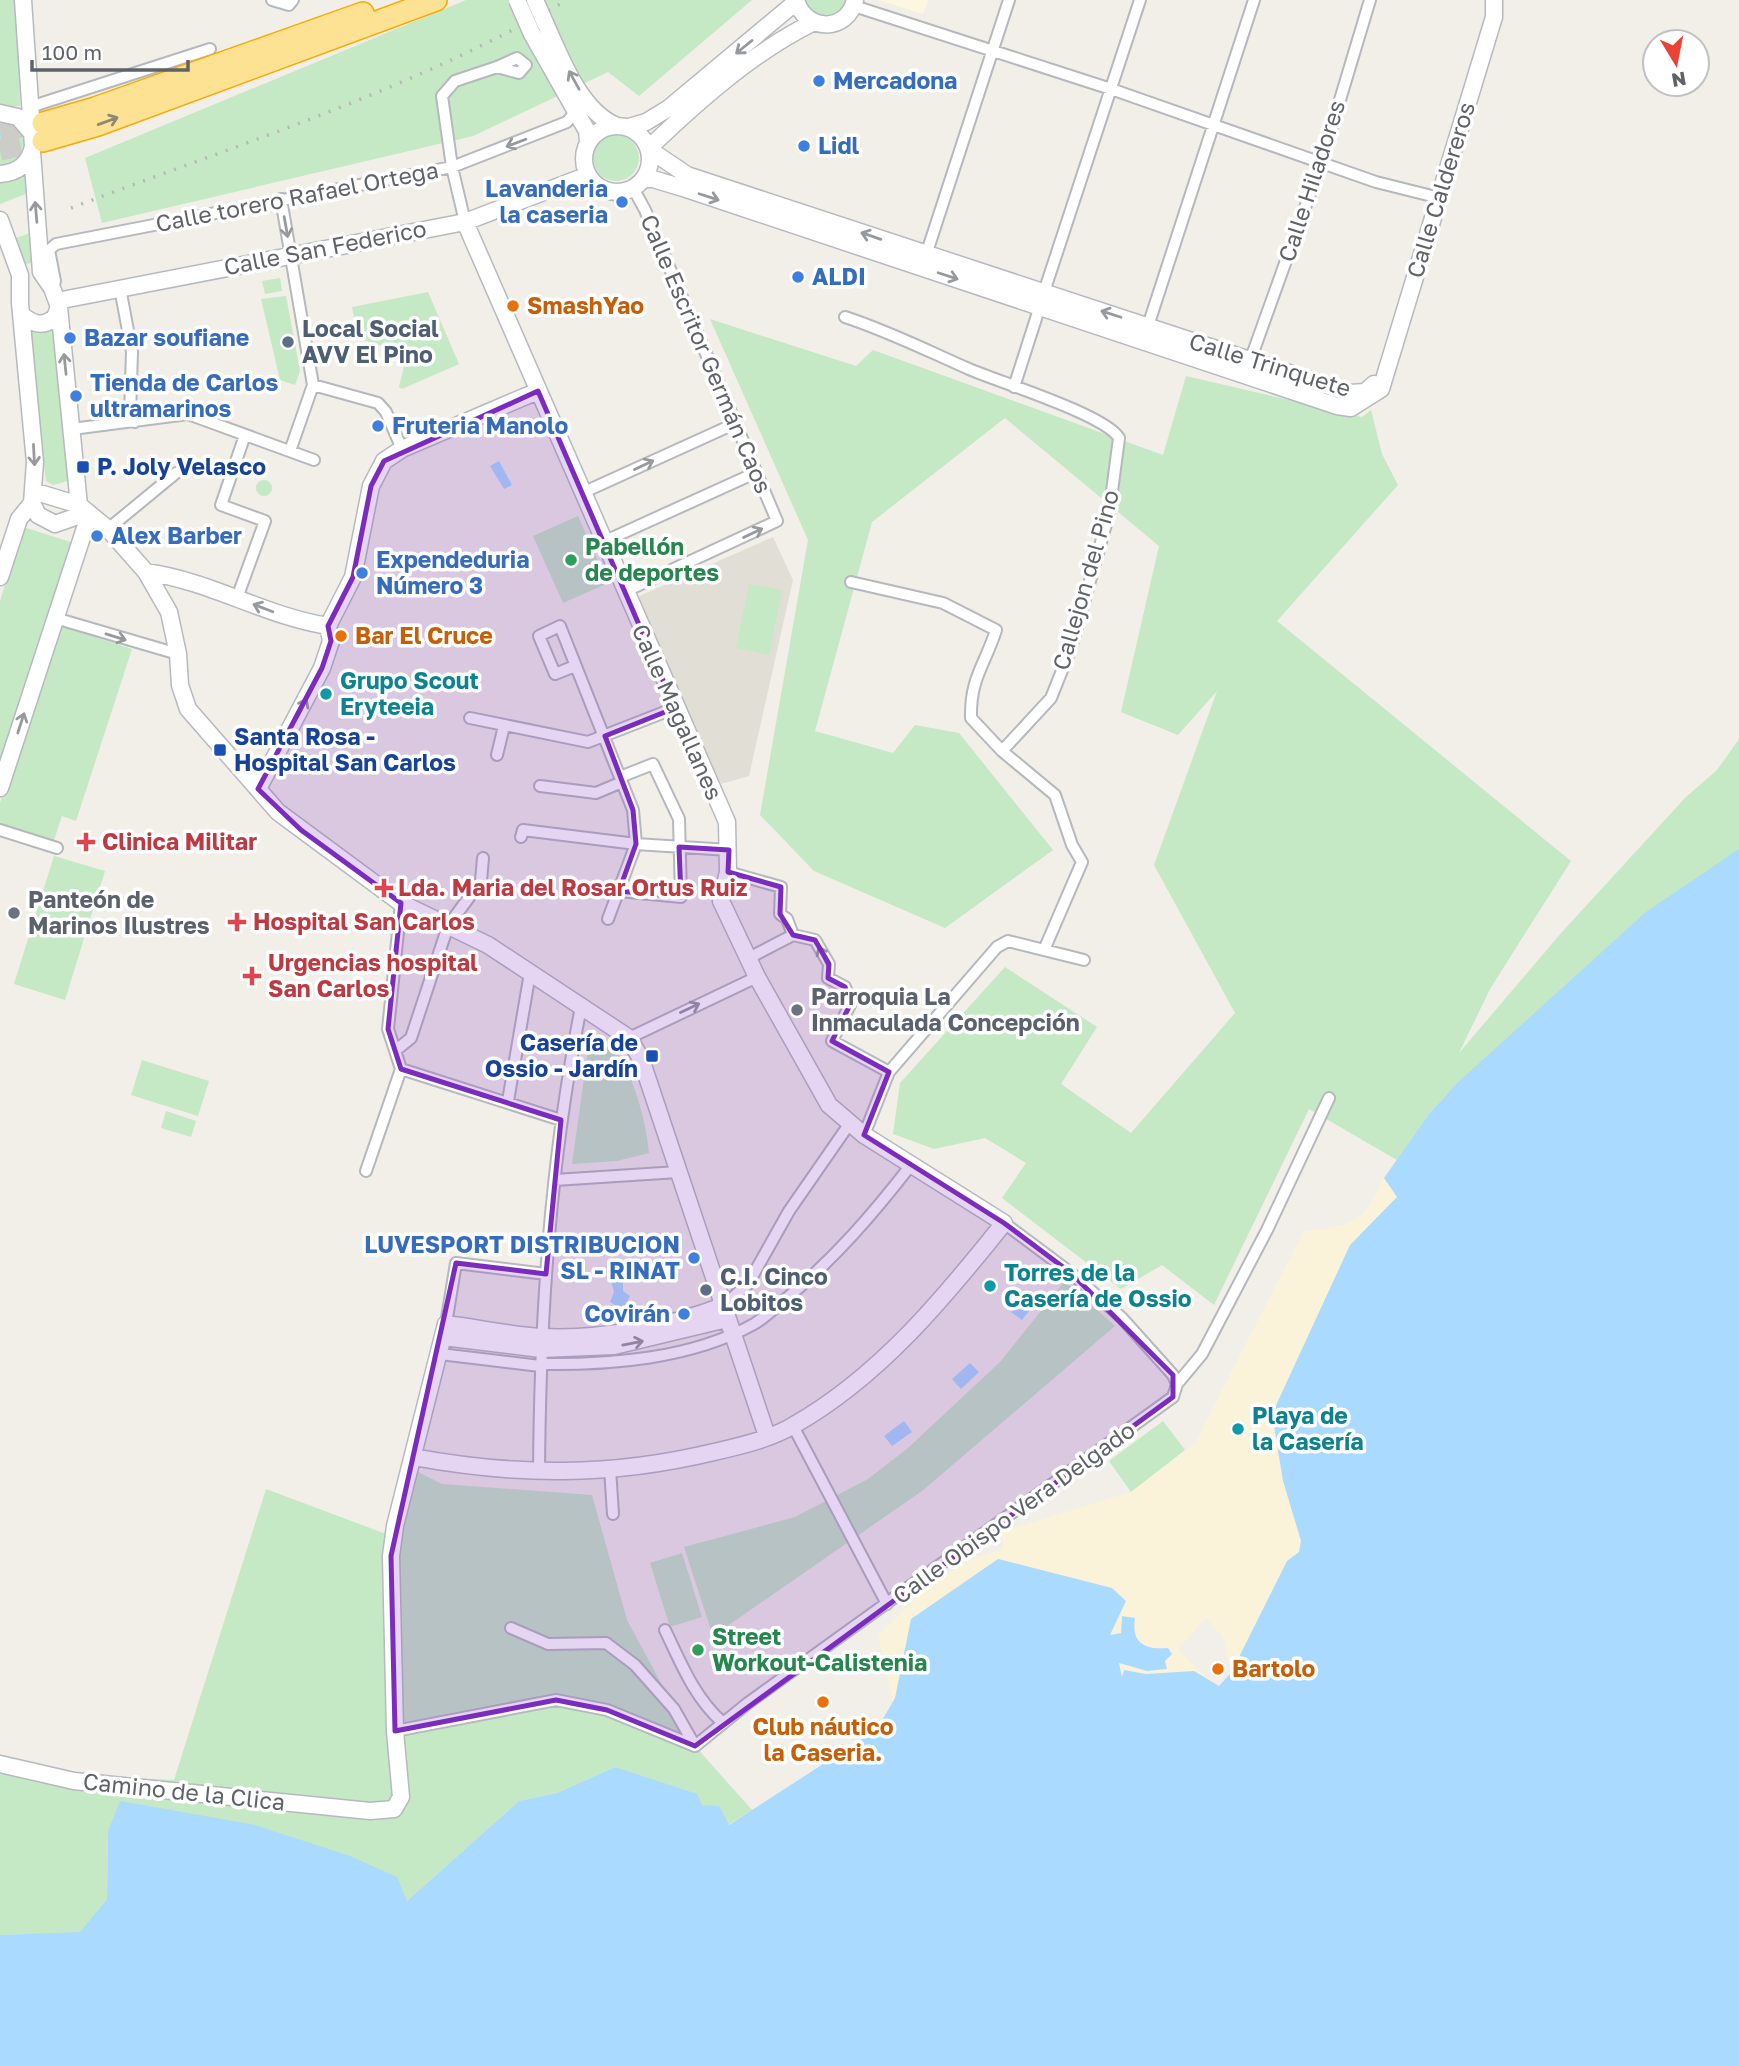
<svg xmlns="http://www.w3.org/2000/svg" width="1739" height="2066" font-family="'Golos Text',sans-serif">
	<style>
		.commercial { fill: #fef7e0 }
		.education { fill: #e1ded6 }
		.green { fill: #c5e8c5 }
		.sand { fill: #fbf3d9 }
		.water { fill: #aadaff }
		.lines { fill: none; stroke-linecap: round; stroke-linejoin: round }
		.highway-tunnel { stroke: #ccccc8; stroke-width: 21; stroke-dasharray: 21 10; stroke-linecap: butt }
		.street-casing { stroke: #b5b8bc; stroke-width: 14 }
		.secondary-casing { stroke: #b6babf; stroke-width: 19 }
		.highway-casing { stroke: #f9ab00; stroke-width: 24 }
		.street { stroke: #fff; stroke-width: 10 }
		.secondary { stroke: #fff; stroke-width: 16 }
		.highway { stroke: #fde293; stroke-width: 21 }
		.rail { stroke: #b6b7b8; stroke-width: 3.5; stroke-dasharray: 2 9; stroke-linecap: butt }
		.secondary-bridge-casing { stroke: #b6babf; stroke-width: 19; stroke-linecap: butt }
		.secondary-bridge { stroke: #fff; stroke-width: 16 }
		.oneway { stroke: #979a9d }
		.oneway2 { stroke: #8e8975 }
		.marked { fill: #7b2cbf; fill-opacity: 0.2; stroke: #7b2cbf; stroke-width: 5; stroke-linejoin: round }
		.shop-dot { fill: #3f7fe0; stroke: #fff; stroke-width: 2.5 }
		.food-dot { fill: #e8710a; stroke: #fff; stroke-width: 2.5 }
		.service-dot { fill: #5c6f8a; stroke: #fff; stroke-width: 2.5 }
		.transit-dot { fill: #1a4fb4; stroke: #fff; stroke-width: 2.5 }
		.leisure-dot { fill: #2e9e5b; stroke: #fff; stroke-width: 2.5 }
		.culture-dot { fill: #0f9aa8; stroke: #fff; stroke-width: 2.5 }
		.health-dot { fill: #e0444e; stroke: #fff; stroke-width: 2.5 }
		.worship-dot { fill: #6b7280; stroke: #fff; stroke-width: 2.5 }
		.labels { text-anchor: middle; stroke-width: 7; stroke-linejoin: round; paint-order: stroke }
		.shop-label { font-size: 23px; font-weight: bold; fill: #366cbe; stroke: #fff; text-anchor: start }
		.street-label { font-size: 23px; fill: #5f6368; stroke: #fff }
		.food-label { font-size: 23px; font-weight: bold; fill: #c56008; stroke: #fff; text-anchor: start }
		.service-label { font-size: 23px; font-weight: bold; fill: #4e5e75; stroke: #fff; text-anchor: start }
		.transit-label { font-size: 23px; font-weight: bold; fill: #164399; stroke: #fff; text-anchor: start }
		.leisure-label { font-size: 23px; font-weight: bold; fill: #27864d; stroke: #fff; text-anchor: start }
		.culture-label { font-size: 23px; font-weight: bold; fill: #0d838f; stroke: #fff; text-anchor: start }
		.health-label { font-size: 23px; font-weight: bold; fill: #be3a42; stroke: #fff; text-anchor: start }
		.worship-label { font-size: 23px; font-weight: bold; fill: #5b616d; stroke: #fff; text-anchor: start }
	</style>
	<rect width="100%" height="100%" fill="#f1efe8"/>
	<path class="commercial" d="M879 0H928L923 14Z"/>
	<path class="education" d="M773 537 793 580 749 776 721 784 635 598Z"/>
	<path class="green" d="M0 0H16L20 106 0 107Z
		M466 0H752L639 96 608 72 473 136 102 223 85 158Z
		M801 0H846L840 12C822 24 813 14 801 0Z
		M0 121 17 126 25 139 19 159 0 166Z
		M593 158a23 23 0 1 1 46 0a23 23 0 1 1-46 0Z
		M26 173 28 193 0 204V178Z
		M32 232 34 262 24 265 14 239Z
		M280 278 282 291 265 294 262 281Z
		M428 292 459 364 402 389 399 387 407 354 358 338 352 307Z
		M286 296 300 371 295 385 280 380 261 299Z
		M710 319 856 366 873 350 1163 455 1186 376 1362 417 1371 410 1382 454 1398 485 1277 621 1571 861 1490 989 1459 1053 1562 932 1685 798 1717 770 1739 739V855L1456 1084 1429 1114 1397 1160 1309 1109 1214 1305 1162 1265 1121 1289 1002 1198 1026 1163 985 1138 934 1149 893 1134 900 1083 1005 967 1097 1027 1061 1084 1131 1133 1235 1013 1154 865 1217 691 1178 735 1121 712 1159 546 1005 418 872 522 815 731 893 753 915 725 959 733 1053 850 945 928 814 871 760 815 808 540Z
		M54 326 71 480 53 485 46 481 26 333 29 329Z
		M256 488a8 8 0 1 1 16 0a8 8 0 1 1-16 0Z
		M578 516 608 583 563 603 533 536Z
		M23 527 71 542 0 771V601Z
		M749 584 782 590 769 655 736 648Z
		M58 625 132 649 76 821 62 816 53 843 0 826V803Z
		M54 856 105 871 65 1000 14 984Z
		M594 1037C601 1042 611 1047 617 1054 634 1075 647 1126 649 1153L617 1161 572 1164 588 1050Z
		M142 1060 209 1081 198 1116 131 1095Z
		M166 1111 196 1121 191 1137 161 1128Z
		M1065 1281 1115 1326 922 1491 713 1636 684 1547 795 1517 868 1479 908 1448 1000 1362Z
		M1163 1421 1185 1450 1131 1492 1109 1461Z
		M410 1468 442 1484 592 1495 627 1620 695 1746 752 1810 728 1825 702 1805 615 1767 557 1793 519 1801 407 1901 108 1831 107 1899 80 1933 0 1935V1757L66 1775 174 1780 266 1489 394 1537Z
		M682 1553 702 1617 670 1627 650 1563Z"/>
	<path class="sand" d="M1384 1178 1398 1197 1302 1546 1231 1673 1223 1637 1206 1618 1178 1649 1216 1689 1122 1679 1111 1633 929 1639 893 1702 878 1635C922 1593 944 1566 1003 1549L1002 1532 1131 1492 1195 1443 1304 1231C1353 1226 1362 1224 1384 1178Z"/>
	<path class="water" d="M3 132 9 136 11 149 2 154 0 133Z
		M499 461 512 485 504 489 490 466Z
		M1739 849V2066H0V1935L80 1932 107 1899 108 1831 120 1801 255 1825 350 1856 397 1877 407 1901 519 1801 557 1793 615 1767 697 1794 702 1805 719 1806 729 1825 877 1729 895 1698 911 1619 998 1559 1112 1588 1126 1601 1110 1635 1121 1633 1122 1616 1135 1618C1131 1643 1145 1650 1168 1648L1172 1654 1165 1661 1167 1669 1147 1671 1119 1663 1122 1677 1124 1670 1146 1674 1194 1671 1219 1686 1231 1673 1287 1561 1299 1552 1301 1541 1283 1481 1272 1414 1350 1245 1397 1197 1384 1178 1429 1114 1456 1084 1646 912Z
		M615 1277 623 1280V1291L630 1296 626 1305 618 1307 610 1302 614 1292 611 1281Z
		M1027 1293 1037 1301 1022 1320 1011 1312Z
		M970 1363 979 1372 961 1389 952 1379Z
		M904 1421 912 1432 892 1446 884 1436Z"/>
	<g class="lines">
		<path class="highway-tunnel" d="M0 131 43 123
			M0 150 43 141"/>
		<defs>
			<path id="street" d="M272 0 289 5 293 0
				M854 6 1111 89 1376 182 1440 198
				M30 107 210 49
				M281 199 313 385 290 451
				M465 222 452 167 442 96 455 81 497 67 519 73 526 65 517 58 497 67
				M926 255 1009 0
				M52 288 55 281 49 250 56 244 452 167 567 122 575 112
				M120 288 132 352 130 415 135 422
				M1044 292 1140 0
				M845 317C888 331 928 351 969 369 999 382 1106 415 1119 438L1109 514 1071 648 1051 698 1002 751
				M1148 326 1254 0
				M1250 361 1321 163 1370 0
				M313 385 378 403 386 412 402 449
				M1014 387 1040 306
				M72 429 188 414 314 460
				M582 493 734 424
				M108 529 176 473
				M603 542 755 473
				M851 582 943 603 996 630C985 665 970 678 971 718L1002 751 1055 795 1072 845 1082 862 1044 950
				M624 592 777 521 645 210 633 188
				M237 598 265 521 221 505 245 435
				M55 618 178 654
				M575 666 555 674 539 636 560 626 633 810 636 844 608 919
				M470 718 588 742 675 708
				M497 755 504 726
				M540 786 596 793 622 782
				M0 830 57 848
				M521 837 523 830 636 844 729 850
				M728 872 781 887 780 914 787 919 793 935
				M619 891 681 897 679 819 653 764 620 777
				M793 935 815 940 829 964 828 978 845 987 851 1003 832 1041 889 1072
				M747 959 793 935
				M629 1038 757 977
				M396 1050 411 1038 448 926 481 881 483 858
				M401 1069 388 1029 401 903
				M401 1069 561 1120
				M508 1101 530 973
				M864 1135 889 1072 997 947 1008 941 1084 960
				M366 1171 401 1069
				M555 1180 678 1172
				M723 1306 748 1284 789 1211 850 1123
				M446 1324 456 1263 546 1274
				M440 1354 540 1366
				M540 1364C610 1365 691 1359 754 1324 766 1317 776 1306 787 1298 835 1258 873 1214 911 1165
				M1177 1384 1202 1354 1267 1230 1329 1098
				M793 1426 887 1604
				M610 1469 613 1514
				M539 1473C540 1317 550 1161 581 1007
				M511 1628 548 1644 606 1643 635 1665 674 1709 695 1746
				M665 1630C681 1663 694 1697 722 1722
				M395 1731 556 1700 607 1710 695 1746
				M695 1746 748 1703 1173 1397 1177 1384 1173 1375 1122 1318 1071 1273 1004 1223"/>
			<path id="secondary" d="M796 0C805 32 847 33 855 0
				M546 25C561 58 580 110 615 125
				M532 34 587 131 588 142
				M0 113 18 117 31 132
				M584 159a33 33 0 1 1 66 0a33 33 0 1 1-66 0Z
				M629 127 646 122 669 108 796 2
				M649 148C698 101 752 53 812 23
				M650 150 687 175 1350 393 1365 392 1374 384
				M0 174C18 173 30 163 33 146L23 0
				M644 179H653L683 188 1337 406 1351 408 1381 389 1494 17V0
				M0 220 20 275V303L35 462 32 503 38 515 55 524 75 517 79 505
				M57 301 465 222 588 175
				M21 314C32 324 43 328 55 317L59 307
				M33 491 79 505 108 529 146 572 169 612 178 654 180 685 188 709 278 812 401 903 488 945 629 1038 641 1059 767 1436
				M146 572C210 581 265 616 328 626
				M0 577 19 519 32 503
				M0 788 86 525 79 505 59 307 52 288 41 272 32 152
				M258 789 322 668 331 641 328 626 353 577 371 486 384 461 402 449 538 391
				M443 1337 541 1349 614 1346 727 1319
				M413 1457C517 1476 610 1477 714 1452 740 1446 771 1439 794 1425 879 1377 944 1298 1004 1223L864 1135 829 1105 757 977 721 901 728 872 727 822 465 222
				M0 1764 74 1781 370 1811 394 1809 401 1797 395 1731 391 1556 395 1526 446 1324C478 1328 510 1335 542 1337 601 1340 668 1327 723 1306"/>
			<path id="highway" d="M43 123 95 108 363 13
				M43 141 98 125 436 0"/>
		</defs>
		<use href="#street" class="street-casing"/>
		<use href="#secondary" class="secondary-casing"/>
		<use href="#highway" class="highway-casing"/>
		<use href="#street" class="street"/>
		<use href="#secondary" class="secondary"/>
		<use href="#highway" class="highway"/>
		<path class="rail" d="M71 208C236 145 415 89 567 0"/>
		<defs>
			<path id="secondary-bridge" d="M517 0 532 34
				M535 0 546 25"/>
		</defs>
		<use href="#secondary-bridge" class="secondary-bridge-casing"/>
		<use href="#secondary-bridge" class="secondary-bridge"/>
	</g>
	<defs><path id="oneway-shaft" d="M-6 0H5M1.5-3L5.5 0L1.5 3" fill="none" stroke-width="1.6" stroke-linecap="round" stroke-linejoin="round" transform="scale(1.75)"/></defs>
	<g class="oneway">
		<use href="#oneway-shaft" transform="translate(744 47) rotate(141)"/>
		<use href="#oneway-shaft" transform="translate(574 80) rotate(-119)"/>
		<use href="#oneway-shaft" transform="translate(516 143) rotate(159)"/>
		<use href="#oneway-shaft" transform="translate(709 197) rotate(18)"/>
		<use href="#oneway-shaft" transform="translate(36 212) rotate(-95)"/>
		<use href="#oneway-shaft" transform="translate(286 227) rotate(80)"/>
		<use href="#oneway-shaft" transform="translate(871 236) rotate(-161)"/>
		<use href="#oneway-shaft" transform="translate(948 276) rotate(18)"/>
		<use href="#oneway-shaft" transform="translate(1111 314) rotate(-162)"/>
		<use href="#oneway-shaft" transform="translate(65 364) rotate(-96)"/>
		<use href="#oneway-shaft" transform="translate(34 455) rotate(87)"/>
		<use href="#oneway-shaft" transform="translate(644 465) rotate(-25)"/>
		<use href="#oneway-shaft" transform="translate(753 533) rotate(-25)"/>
		<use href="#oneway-shaft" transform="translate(263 608) rotate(-159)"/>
		<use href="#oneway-shaft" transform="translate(116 637) rotate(17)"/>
		<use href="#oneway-shaft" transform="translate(302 708) rotate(-63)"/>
		<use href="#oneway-shaft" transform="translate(21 723) rotate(-72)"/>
		<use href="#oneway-shaft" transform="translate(823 956) rotate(-116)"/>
		<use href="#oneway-shaft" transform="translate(690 1008) rotate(-25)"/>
		<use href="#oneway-shaft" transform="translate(633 1343) rotate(-11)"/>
	</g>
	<use class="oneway2" href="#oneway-shaft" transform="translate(108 121) rotate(-20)"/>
	<path class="marked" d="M538 391 675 708 605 736 633 810 636 844 619 891 681 897 679 847 729 850 728 872 781 887 780 914 793 935 815 940 829 964 828 978 845 987 851 1003 832 1041 889 1072 864 1135 1004 1223 1071 1273 1173 1375V1397L695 1746 607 1710 556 1700 395 1731 391 1556 456 1263 546 1274 561 1120 401 1069 388 1029 401 903 301 830 258 789 322 668 331 641 328 626 353 577 371 486 384 461Z"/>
	<g class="shop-dot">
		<circle cx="819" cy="81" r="7"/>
		<circle cx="804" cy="146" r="7"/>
		<circle cx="622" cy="202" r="7"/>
		<circle cx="798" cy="277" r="7"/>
		<circle cx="70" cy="338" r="7"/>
		<circle cx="76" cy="396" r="7"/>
		<circle cx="378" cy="426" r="7"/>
		<circle cx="97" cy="536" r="7"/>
		<circle cx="362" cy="573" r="7"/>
		<circle cx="694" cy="1258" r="7"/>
		<circle cx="684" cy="1314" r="7"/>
	</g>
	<g class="food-dot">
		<circle cx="513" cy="306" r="7"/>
		<circle cx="341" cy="636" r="7"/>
		<circle cx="1218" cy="1669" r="7"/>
		<circle cx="823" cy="1702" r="7"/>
	</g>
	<g class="service-dot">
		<circle cx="288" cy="342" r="7"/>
		<circle cx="706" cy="1290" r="7"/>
	</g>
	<g class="transit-dot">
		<rect x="76" y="460" width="14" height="14" rx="3.5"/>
		<rect x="213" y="743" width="14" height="14" rx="3.5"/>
		<rect x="645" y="1049" width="14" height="14" rx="3.5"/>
	</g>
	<g class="leisure-dot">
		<circle cx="571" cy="560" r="7"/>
		<circle cx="698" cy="1650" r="7"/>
	</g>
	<g class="culture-dot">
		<circle cx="326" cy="694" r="7"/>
		<circle cx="990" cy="1286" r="7"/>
		<circle cx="1238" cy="1429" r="7"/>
	</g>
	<g class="health-dot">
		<path d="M82.5 831.5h7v7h7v7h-7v7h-7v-7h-7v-7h7z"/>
		<path d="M380.5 877.5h7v7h7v7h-7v7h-7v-7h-7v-7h7z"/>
		<path d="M233.5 911.5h7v7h7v7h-7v7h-7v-7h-7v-7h7z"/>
		<path d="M248.5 965.5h7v7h7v7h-7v7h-7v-7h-7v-7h7z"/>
	</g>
	<g class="worship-dot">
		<circle cx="14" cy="913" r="7"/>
		<circle cx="797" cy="1010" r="7"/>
	</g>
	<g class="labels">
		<g class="shop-label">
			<text x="833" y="89">Mercadona</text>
			<text x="818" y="154">Lidl</text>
			<text x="608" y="197" text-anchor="end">Lavanderia<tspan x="608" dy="26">la caseria</tspan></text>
			<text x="812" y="285">ALDI</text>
			<text x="84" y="346">Bazar soufiane</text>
			<text x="90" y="391">Tienda de Carlos<tspan x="90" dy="26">ultramarinos</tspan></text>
			<text x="392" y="434">Fruteria Manolo</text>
			<text x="111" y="544">Alex Barber</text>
			<text x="376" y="568">Expendeduria<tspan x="376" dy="26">Número 3</tspan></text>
			<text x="680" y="1253" text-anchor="end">LUVESPORT DISTRIBUCION<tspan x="680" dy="26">SL - RINAT</tspan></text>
			<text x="670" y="1322" text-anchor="end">Covirán</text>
		</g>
		<g class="street-label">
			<text transform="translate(1312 181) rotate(-72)" y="8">Calle Hiladores</text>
			<text transform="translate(1441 190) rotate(-73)" y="8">Calle Caldereros</text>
			<text transform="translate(297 197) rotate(-11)" y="8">Calle torero Rafael Ortega</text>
			<text transform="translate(325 248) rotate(-11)" y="8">Calle San Federico</text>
			<text transform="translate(706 354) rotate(67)" y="8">Calle Escritor Germán Caos</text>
			<text transform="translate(1270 365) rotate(17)" y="8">Calle Trinquete</text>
			<text transform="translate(1086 580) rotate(-74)" y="8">Callejon del Pino</text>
			<text transform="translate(677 712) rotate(66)" y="8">Calle Magallanes</text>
			<text transform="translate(1014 1513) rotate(-36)" y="8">Calle Obispo Vera Delgado</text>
			<text transform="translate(184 1792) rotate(6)" y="8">Camino de la Clica</text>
		</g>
		<g class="food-label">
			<text x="527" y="314">SmashYao</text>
			<text x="355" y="644">Bar El Cruce</text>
			<text x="1232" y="1677">Bartolo</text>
			<text x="823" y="1735" text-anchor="middle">Club náutico<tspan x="823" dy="26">la Caseria.</tspan></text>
		</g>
		<g class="service-label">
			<text x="302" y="337">Local Social<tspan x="302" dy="26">AVV El Pino</tspan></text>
			<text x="720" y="1285">C.I. Cinco<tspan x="720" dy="26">Lobitos</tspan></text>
		</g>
		<g class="transit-label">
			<text x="97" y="475">P. Joly Velasco</text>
			<text x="234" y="745">Santa Rosa -<tspan x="234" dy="26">Hospital San Carlos</tspan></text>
			<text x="638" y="1051" text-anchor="end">Casería de<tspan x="638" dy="26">Ossio - Jardín</tspan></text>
		</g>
		<g class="leisure-label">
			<text x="585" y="555">Pabellón<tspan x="585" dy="26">de deportes</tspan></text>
			<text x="712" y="1645">Street<tspan x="712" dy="26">Workout-Calistenia</tspan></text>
		</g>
		<g class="culture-label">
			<text x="340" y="689">Grupo Scout<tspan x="340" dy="26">Eryteeia</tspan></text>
			<text x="1004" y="1281">Torres de la<tspan x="1004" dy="26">Casería de Ossio</tspan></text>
			<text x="1252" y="1424">Playa de<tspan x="1252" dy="26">la Casería</tspan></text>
		</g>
		<g class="health-label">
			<text x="102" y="850">Clinica Militar</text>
			<text x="398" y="896">Lda. Maria del Rosar Ortus Ruiz</text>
			<text x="253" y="930">Hospital San Carlos</text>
			<text x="268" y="971">Urgencias hospital<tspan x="268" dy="26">San Carlos</tspan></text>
		</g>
		<g class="worship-label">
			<text x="28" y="908">Panteón de<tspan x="28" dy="26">Marinos Ilustres</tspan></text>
			<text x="811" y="1005">Parroquia La<tspan x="811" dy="26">Inmaculada Concepción</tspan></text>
		</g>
	</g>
	<g transform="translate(1676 63) rotate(170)"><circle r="33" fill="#ffffff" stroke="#bfc1c3" stroke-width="2"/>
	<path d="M0-5L12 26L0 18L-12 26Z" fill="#ea4335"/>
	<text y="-10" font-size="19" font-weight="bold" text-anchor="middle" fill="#5f6368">N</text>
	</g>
	<path d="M32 60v10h156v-10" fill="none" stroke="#5f6368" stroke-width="3.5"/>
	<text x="42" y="60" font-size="21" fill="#5f6368" stroke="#ffffff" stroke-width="5" paint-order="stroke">100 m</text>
</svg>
